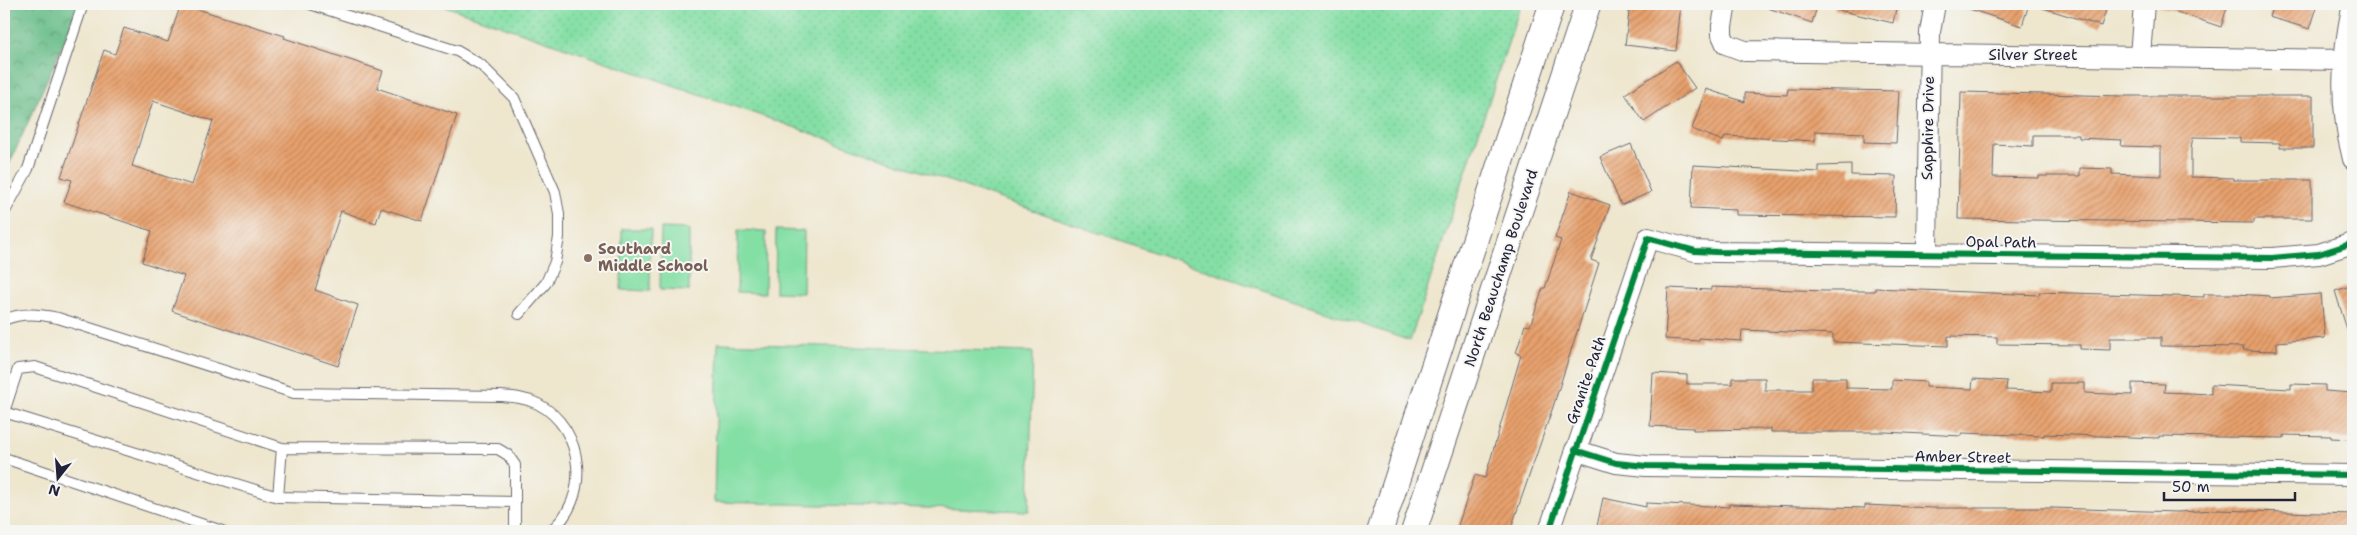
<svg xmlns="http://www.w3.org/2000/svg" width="2357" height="535" font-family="'Shantell Sans',sans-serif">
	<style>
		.grass { fill: url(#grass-dots); stroke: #538070 }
		.forest { fill: url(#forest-crowns); stroke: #467062 }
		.pitch { fill: #84dfa5; stroke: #538070 }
		.building { fill: url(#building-hatch); fill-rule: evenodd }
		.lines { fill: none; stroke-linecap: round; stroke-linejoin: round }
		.service-casing { stroke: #69676e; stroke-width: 12 }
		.minor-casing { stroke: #69676e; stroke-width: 22 }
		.tertiary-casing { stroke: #69676e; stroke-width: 27 }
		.service { stroke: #fff; stroke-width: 10 }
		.minor { stroke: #fff; stroke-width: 20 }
		.tertiary { stroke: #fff; stroke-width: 25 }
		.cycleway-casing { stroke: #f6f6f2; stroke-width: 9 }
		.cycleway { stroke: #00873e; stroke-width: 6 }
		.education-dot { fill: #8d6e63; stroke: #f6f6f2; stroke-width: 2 }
		.labels { text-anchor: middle; stroke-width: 4; stroke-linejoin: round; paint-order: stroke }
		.street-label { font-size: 15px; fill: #22223b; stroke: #f6f6f2 }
		.education-label { font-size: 15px; font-weight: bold; fill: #785e54; stroke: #f6f6f2; text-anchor: start }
	</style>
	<defs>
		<pattern id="grass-dots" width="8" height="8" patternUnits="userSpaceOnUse" patternTransform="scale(1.25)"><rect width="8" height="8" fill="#84dfa5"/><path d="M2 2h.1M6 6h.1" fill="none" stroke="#72bf8f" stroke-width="1.8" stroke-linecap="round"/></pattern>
		<pattern id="forest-crowns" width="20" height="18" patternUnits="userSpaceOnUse" patternTransform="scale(1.25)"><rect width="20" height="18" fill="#6bbe8a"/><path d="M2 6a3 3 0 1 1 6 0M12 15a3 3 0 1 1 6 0" fill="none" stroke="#589a72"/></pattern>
		<pattern id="building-hatch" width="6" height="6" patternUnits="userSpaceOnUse" patternTransform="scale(1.25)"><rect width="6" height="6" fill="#e8a16d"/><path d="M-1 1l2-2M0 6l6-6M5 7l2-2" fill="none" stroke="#bc835b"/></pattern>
	</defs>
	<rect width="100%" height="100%" fill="#f6f6f2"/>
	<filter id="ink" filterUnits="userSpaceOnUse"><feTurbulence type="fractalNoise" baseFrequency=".02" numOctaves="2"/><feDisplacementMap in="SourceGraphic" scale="10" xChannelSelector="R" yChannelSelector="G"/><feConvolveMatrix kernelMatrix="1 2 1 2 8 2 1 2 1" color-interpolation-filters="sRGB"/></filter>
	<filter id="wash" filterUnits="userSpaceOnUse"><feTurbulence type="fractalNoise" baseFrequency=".0096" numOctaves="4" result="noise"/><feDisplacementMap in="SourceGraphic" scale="20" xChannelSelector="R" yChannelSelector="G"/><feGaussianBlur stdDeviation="1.12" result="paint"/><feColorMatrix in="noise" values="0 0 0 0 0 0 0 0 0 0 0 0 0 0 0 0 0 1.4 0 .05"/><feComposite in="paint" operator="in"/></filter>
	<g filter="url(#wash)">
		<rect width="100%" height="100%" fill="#eee6cd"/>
		<path class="grass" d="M439 4H1521L1410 341Z"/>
		<path class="forest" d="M4 4H81L4 176Z"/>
		<path class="pitch" d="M661 228 689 229V291L660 290Z
			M622 229H651L650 291 621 290Z
			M738 230 766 231 765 293 737 292Z
			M776 230 804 231 803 293 775 292Z
			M718 343 1033 352 1029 511 714 502Z"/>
		<g id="blocks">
			<path class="building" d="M181 4 285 36 284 38 383 71 377 88 457 115 422 221 381 208 376 223 341 211 315 290 358 305 338 366 172 311 184 276 142 262 152 231 64 202 72 180 61 177 104 50 115 54 124 28 168 42ZM153 101 213 121 192 185 132 166Z
				M1630 4H1681L1676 51 1625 45Z
				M1763 4H1818L1812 23 1762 6Z
				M1834 4H1897L1893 23 1834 9Z
				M1963 4H2029L2022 26 1963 7Z
				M2040 4H2108L2101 26 2040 7Z
				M2159 4H2228L2221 27 2159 6Z
				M2273 4H2318L2310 29 2269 17Z
				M1676 61 1695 88 1644 122 1625 94Z
				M1706 89 1745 102V93L1787 95 1788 89 1899 91 1896 143 1864 142V133L1815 131V141L1725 136 1723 141 1692 129Z
				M1961 92 2122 96H2313V148H2280V143L2240 142V138L2193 137 2191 148V177L2233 178V180H2312V219H2254V223L1958 219ZM2033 135H2079V138L2122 140 2121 146 2161 147V176L2112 174V169L2080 168V176H2039V178L1993 177 1994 144 2033 146Z
				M1631 144 1651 192 1621 205 1600 157Z
				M1693 165 1819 172V166L1851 165V175L1896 176 1895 217 1736 215V210L1691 208Z
				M1571 191 1610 205 1591 260 1599 263 1553 407 1510 531H1456L1475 475 1485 478 1521 355 1516 353 1525 325 1530 326 1543 288H1545L1561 240 1555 238Z
				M2353 285V338L2350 339 2335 291Z
				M1711 287 1825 291H1875V288L2039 295V292L2204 297V294H2236L2270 296V298L2321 294 2325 338 2277 342V351L2243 350 2244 347 2161 346V338H2110V350L2080 349V345L1997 344V337L1948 336V346L1833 342V334L1742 330 1741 341 1699 338V341L1665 339 1668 288 1711 290Z
				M1653 373 1687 375V384H1732V378H1765V390H1812V378H1846V388L1892 389V380L1926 382V387L1972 389 1973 379 2007 381 2006 390 2051 392V383H2085V393L2132 395V383L2165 384 2164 392 2211 394V385L2291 389V384L2325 385V391L2353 393V439L2331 438V436L2284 435V438L2159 436V438L2044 434V436L1962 433V436L1885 432H1771V429L1693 430V428L1650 426Z
				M1603 498 1646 507V503L1729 507V504L1865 508V505L1932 508H2053L2177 512 2217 510 2353 514V531H1596Z"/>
		</g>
	</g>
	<g filter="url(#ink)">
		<use href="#blocks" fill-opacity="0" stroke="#69676e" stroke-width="1"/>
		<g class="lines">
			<defs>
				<path id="service" d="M310 4 457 51 481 65 514 98 555 192 559 214V237L555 262 546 283 519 314
					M4 213 28 169 83 4
					M4 320C22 312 39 314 58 318L294 393 501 396C514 397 526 398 538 404 585 428 591 500 550 531
					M4 412 18 369 35 367 282 448 498 449 508 455 515 465V531
					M4 412 278 497 515 502
					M4 458 222 531
					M278 497 282 448"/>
				<path id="minor" d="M1726 4 1722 26V35L1726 44 1745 51 2342 60
					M2353 4C2341 58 2339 105 2353 159
					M2140 56 2144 4
					M1927 253 1930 32 1935 4
					M1575 450 1616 463 1646 466 2353 475
					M1549 531 1648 238 1695 251 1716 252 2272 258 2319 254 2353 243"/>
				<path id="tertiary" d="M1380 531 1552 4
					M1414 531 1588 4"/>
			</defs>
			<use href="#service" class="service-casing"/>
			<use href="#minor" class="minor-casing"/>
			<use href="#tertiary" class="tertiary-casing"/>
			<use href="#service" class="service"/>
			<use href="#minor" class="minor"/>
			<use href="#tertiary" class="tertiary"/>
			<defs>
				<path id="cycleway" d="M1575 450 1616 463 1646 466 2353 475
					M1549 531 1648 238 1695 251 1716 252 2272 258 2319 254 2353 243"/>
			</defs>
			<use href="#cycleway" class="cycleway-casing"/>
			<use href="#cycleway" class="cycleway"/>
		</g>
	</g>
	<circle class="education-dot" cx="588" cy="258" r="5"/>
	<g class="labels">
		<g class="street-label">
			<text x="2033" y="60">Silver Street</text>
			<text transform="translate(1928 128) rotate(-89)" y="5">Sapphire Drive</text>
			<text transform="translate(2001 242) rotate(1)" y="5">Opal Path</text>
			<text transform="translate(1501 268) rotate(-72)" y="5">North Beauchamp Boulevard</text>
			<text transform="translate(1586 380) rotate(-71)" y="5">Granite Path</text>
			<text transform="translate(1963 457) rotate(1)" y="5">Amber Street</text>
		</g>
		<g class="education-label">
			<text x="598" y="254">Southard<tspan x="598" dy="17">Middle School</tspan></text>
		</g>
	</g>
	<rect width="2357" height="535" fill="none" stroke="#f6f6f2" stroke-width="20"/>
	<g transform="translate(58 478) rotate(197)" stroke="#f6f6f2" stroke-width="4" paint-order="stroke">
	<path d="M0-4L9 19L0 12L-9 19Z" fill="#22223b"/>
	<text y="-8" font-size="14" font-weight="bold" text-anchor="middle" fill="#22223b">N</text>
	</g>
	<path d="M2164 492v8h131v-8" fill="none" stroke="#22223b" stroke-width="2.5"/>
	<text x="2172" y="492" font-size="15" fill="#22223b" stroke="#f6f6f2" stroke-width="4" paint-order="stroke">50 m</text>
</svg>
